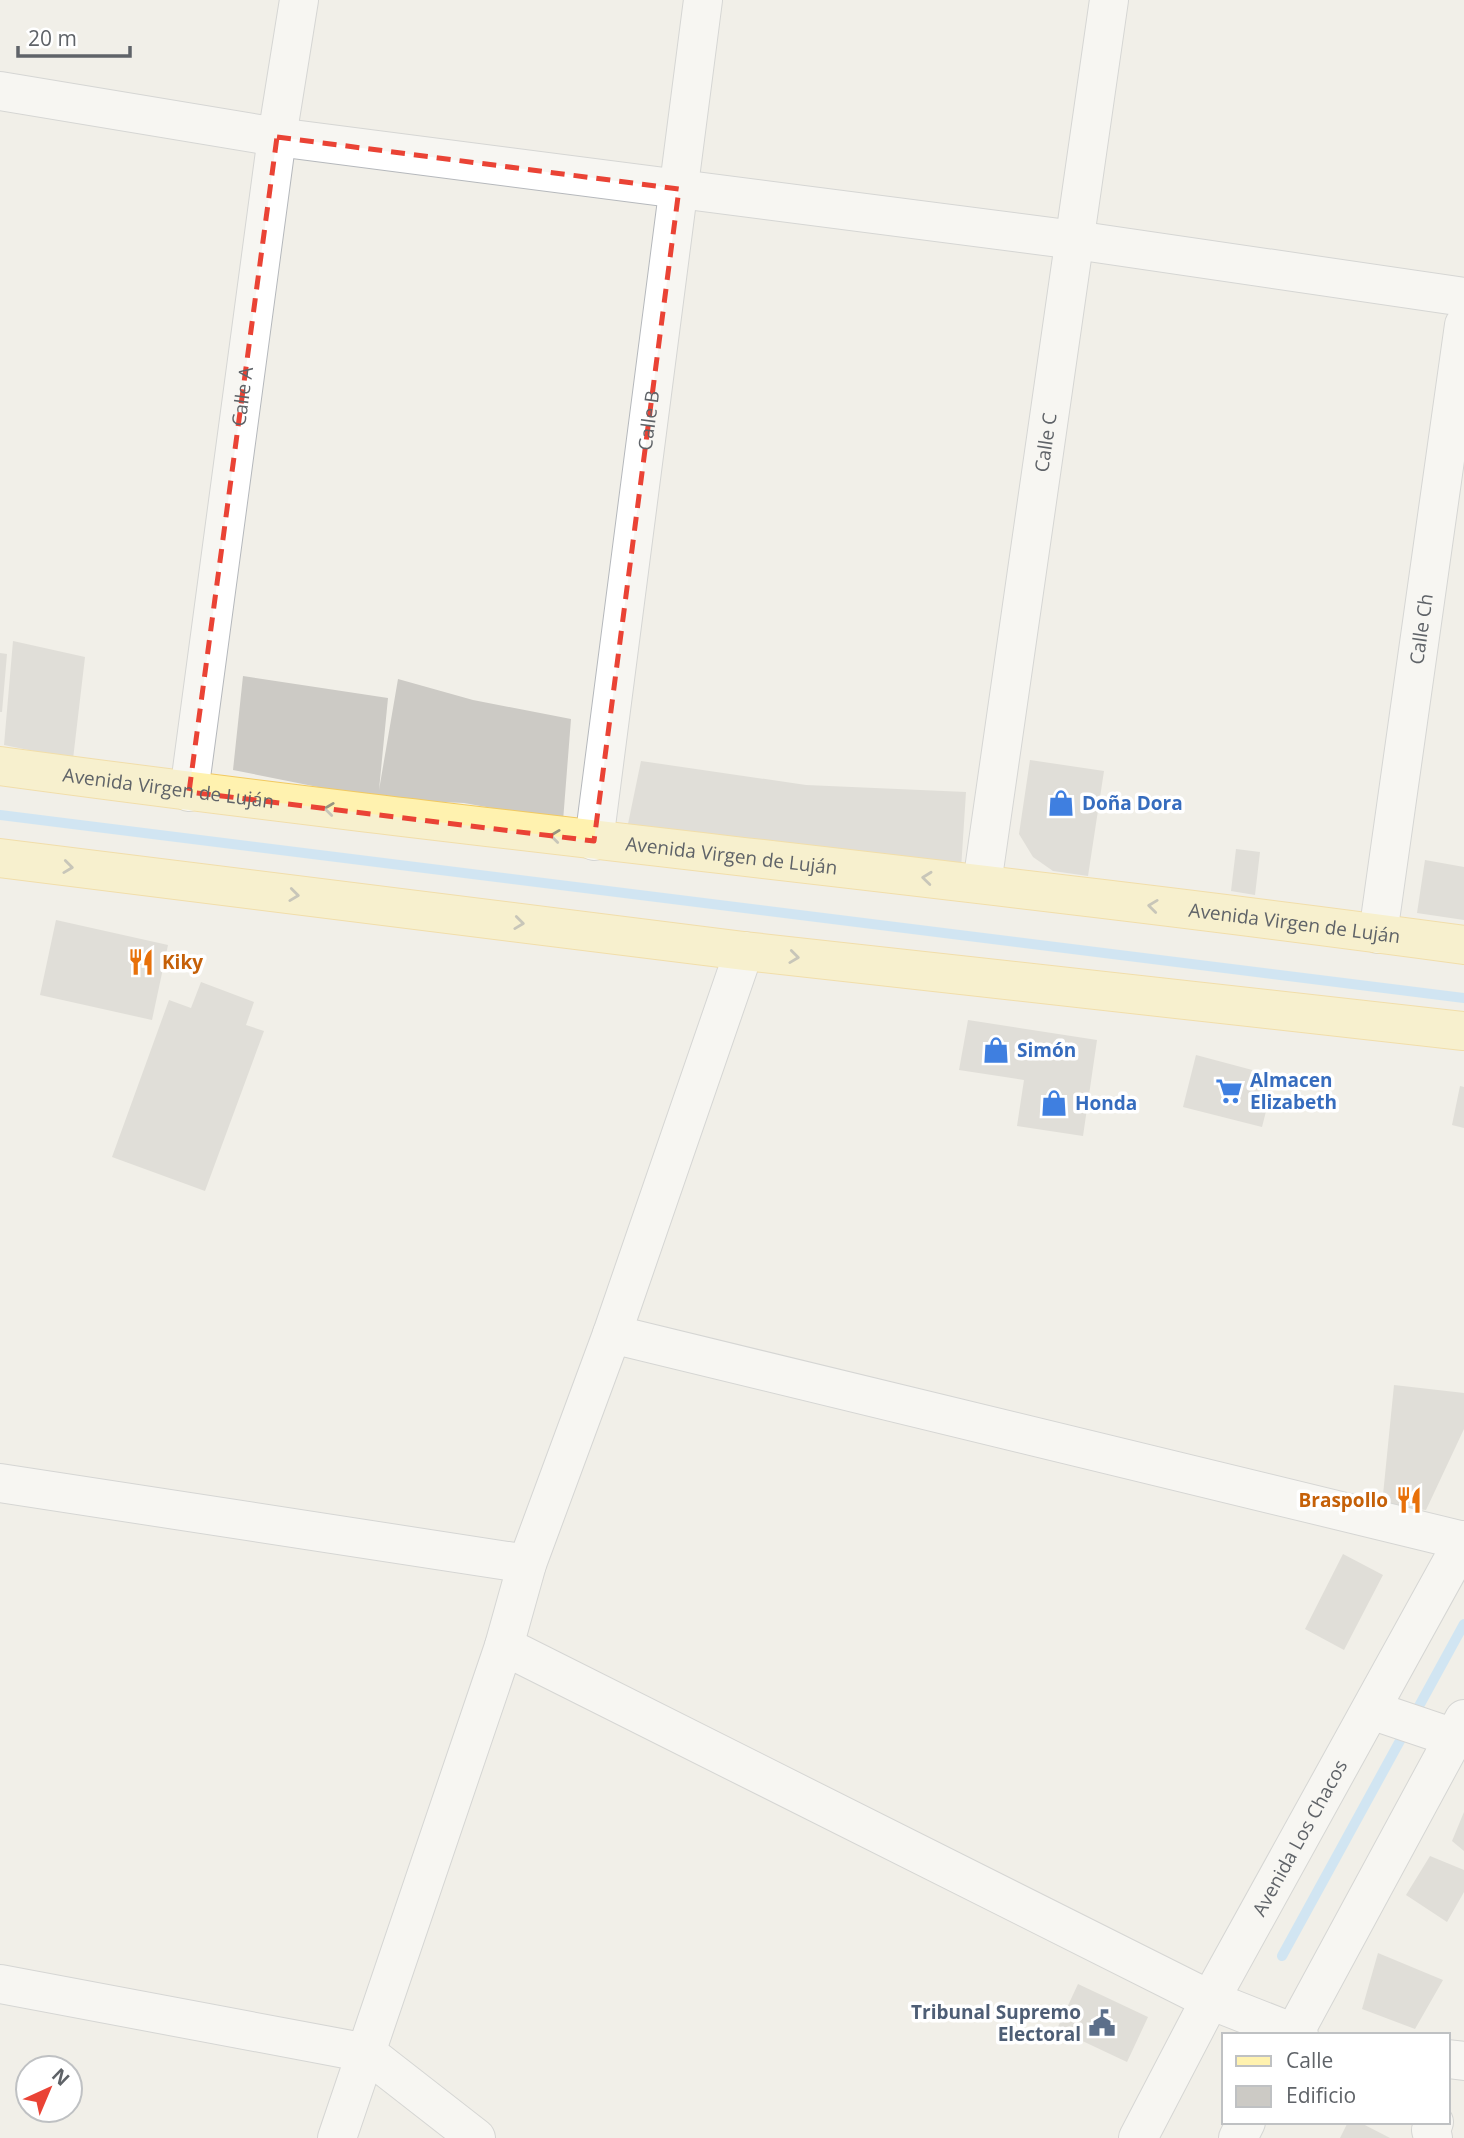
<svg xmlns="http://www.w3.org/2000/svg" width="1464" height="2138" font-family="'Open Sans',sans-serif">
	<style>
		.lines { fill: none; stroke-linecap: round; stroke-linejoin: round }
		.stream { stroke: #aadaff; stroke-width: 10 }
		.building { fill: #cccac5 }
		.minor-casing { stroke: #b5b8bc; stroke-width: 40 }
		.major-casing { stroke: #f2c960; stroke-width: 40 }
		.minor { stroke: #fff; stroke-width: 38 }
		.major { stroke: #fff2af; stroke-width: 38 }
		.oneway { stroke: #979581 }
		.marked { fill: none; stroke: #ea4335; stroke-width: 5; stroke-dasharray: 14 9; stroke-linejoin: round }
		.labels { text-anchor: middle; stroke-width: 7; stroke-linejoin: round; paint-order: stroke }
		.street-label { font-size: 19px; fill: #5f6368; stroke: #fff }
		.shop-label { font-size: 19px; font-weight: bold; fill: #366cbe; stroke: #fff; text-anchor: start }
		.food-label { font-size: 19px; font-weight: bold; fill: #c56008; stroke: #fff; text-anchor: start }
		.service-label { font-size: 19px; font-weight: bold; fill: #4e5e75; stroke: #fff; text-anchor: end }
	</style>
	<rect width="100%" height="100%" fill="#f1efe8"/>
	<g class="lines">
		<path class="stream" d="M0 815 1464 998
			M1282 1956 1464 1624"/>
	</g>
	<path class="building" d="M13 641 85 657 73 759 4 745Z
		M0 653 7 654 2 712H0Z
		M243 676 388 698 379 790 398 679 473 700 571 719 563 821 464 803 378 799 233 770Z
		M1030 760 1104 771 1088 876 1053 871 1033 857 1019 834Z
		M641 761 806 785 966 792 961 869 628 824Z
		M1236 849 1260 852 1255 895 1231 891Z
		M1425 860 1464 867V920L1417 913Z
		M56 920 168 945 152 1020 40 995Z
		M201 982 254 1002 246 1025 264 1031 205 1191 112 1157 169 1000 191 1008Z
		M968 1020 1097 1040 1083 1136 1017 1126 1024 1080 959 1070Z
		M1196 1055 1275 1076 1262 1127 1183 1107Z
		M1460 1086 1464 1087V1128L1452 1125Z
		M1394 1385 1464 1393V1429L1426 1510 1382 1505Z
		M1343 1554 1383 1575 1344 1650 1305 1629Z
		M1464 1812V1851L1452 1841Z
		M1430 1856 1464 1870V1892L1447 1922 1406 1895Z
		M1378 1953 1443 1980 1415 2029 1362 2009Z
		M1078 1984 1148 2017 1127 2062 1057 2029Z
		M1348 2122H1359L1390 2138H1340Z"/>
	<g class="lines">
		<defs>
			<g id="minor">
				<path d="M0 91 277 137 1075 240 1464 297"/>
				<path id="s1" d="M189 792 277 137 299 0"/>
				<path id="s2" d="M594 841 703 0"/>
				<path id="s3" d="M982 884 1109 0"/>
				<path id="s4" d="M1378 934 1464 325"/>
				<path d="M612 1334 1464 1541"/>
				<path d="M0 1483 527 1564"/>
				<path d="M504 1646 1210 2000 1299 2035"/>
				<path d="M1371 1710 1454 1738"/>
				<path d="M0 1984 367 2053 476 2138"/>
				<path d="M1293 2035 1464 1719"/>
				<path d="M1448 2059 1464 2061"/>
				<path d="M337 2138 504 1646 527 1564 612 1334 744 951"/>
				<path id="s5" d="M1138 2138 1210 2000 1464 1540"/>
				<path d="M1238 2138 1246 2122"/>
				<path d="M1433 2138 1431 2130 1434 2122"/>
			</g>
			<g id="major">
				<path id="s6" d="M0 766C487 832 977 879 1464 945"/>
				<path d="M0 858 744 951 1464 1031"/>
			</g>
		</defs>
		<use href="#minor" class="minor-casing"/>
		<use href="#major" class="major-casing"/>
		<use href="#minor" class="minor"/>
		<use href="#major" class="major"/>
	</g>
	<defs><path id="oneway-chevron" d="M-2-3.5L2.5 0L-2 3.5" fill="none" stroke-width="1.6" stroke-linecap="round" stroke-linejoin="round" transform="scale(1.75)"/></defs>
	<g class="oneway">
		<use href="#oneway-chevron" transform="translate(329 809) rotate(-173)"/>
		<use href="#oneway-chevron" transform="translate(555 836) rotate(-173)"/>
		<use href="#oneway-chevron" transform="translate(68 867) rotate(7)"/>
		<use href="#oneway-chevron" transform="translate(927 878) rotate(-174)"/>
		<use href="#oneway-chevron" transform="translate(294 895) rotate(7)"/>
		<use href="#oneway-chevron" transform="translate(1153 906) rotate(-173)"/>
		<use href="#oneway-chevron" transform="translate(519 923) rotate(7)"/>
		<use href="#oneway-chevron" transform="translate(794 957) rotate(7)"/>
	</g>
	<path d="M0 0H1464V2138H0ZM277 137 679 189 594 841 189 792Z" fill="#f1efe8" fill-opacity=".55" fill-rule="evenodd"/>
	<path class="marked" d="M277 137 679 189 594 841 189 792Z"/>
	<defs>
		<symbol id="shop-bare" viewBox="-9 -9 18 18"><path d="M-5-2.5h2.3a2.7 3.5 0 0 1 5.4 0H5L5.5 6h-11ZM-1.5-2.5h3a1.5 2.3 0 0 0-3 0Z" fill="#3f7fe0" stroke="#fff" stroke-width="2.5" paint-order="stroke"/></symbol>
		<symbol id="restaurant-bare" viewBox="-9 -9 18 18"><path d="M-5-6h1v4h1v-4h1v4h1v-4h1v5L-1.5 .5V6h-2V.5L-5-1ZM5-6V6H3V1.5H1.5Q1.5-4 5-6Z" fill="#e8710a" stroke="#fff" stroke-width="2.5" paint-order="stroke"/></symbol>
		<symbol id="supermarket-bare" viewBox="-9 -9 18 18"><path d="M-6-5.5h2.5l.6 2H6L4.5 2H-2.5L-4.4-4H-6ZM-1.5 3.2a1.3 1.3 0 1 0 .1 0ZM3 3.2a1.3 1.3 0 1 0 .1 0Z" fill="#3f7fe0" stroke="#fff" stroke-width="2.5" paint-order="stroke"/></symbol>
		<symbol id="civic-bare" viewBox="-9 -9 18 18"><path d="M-.6-6.5H3V-4.5H.6V-3L4-1V1h2V6H-6V1h2V-1L-.6-3ZM-1.2 2.5V6h2.4V2.5Z" fill="#5c6f8a" stroke="#fff" stroke-width="2.5" paint-order="stroke"/></symbol>
	</defs>
	<g fill-rule="evenodd">
		<use href="#shop-bare" x="1042" y="784" width="38" height="38"/>
		<use href="#restaurant-bare" x="122" y="943" width="38" height="38"/>
		<use href="#shop-bare" x="977" y="1031" width="38" height="38"/>
		<use href="#supermarket-bare" x="1210" y="1072" width="38" height="38"/>
		<use href="#shop-bare" x="1035" y="1084" width="38" height="38"/>
		<use href="#restaurant-bare" x="1390" y="1481" width="38" height="38"/>
		<use href="#civic-bare" x="1083" y="2004" width="38" height="38"/>
	</g>
	<g class="labels">
		<g class="street-label">
			<text dy="7" stroke="none"><textPath href="#s1" startOffset="399">Calle A</textPath></text>
			<text dy="7" stroke="none"><textPath href="#s2" startOffset="424">Calle B</textPath></text>
			<text dy="7" stroke="none"><textPath href="#s3" startOffset="446">Calle C</textPath></text>
			<text dy="7" stroke="none"><textPath href="#s4" startOffset="308">Calle Ch</textPath></text>
			<text dy="7" stroke="none"><textPath href="#s6" startOffset="170">Avenida Virgen de Luján</textPath></text>
			<text dy="7" stroke="none"><textPath href="#s6" startOffset="737">Avenida Virgen de Luján</textPath></text>
			<text dy="7" stroke="none"><textPath href="#s6" startOffset="1304">Avenida Virgen de Luján</textPath></text>
			<text dy="7" stroke="none"><textPath href="#s5" startOffset="341">Avenida Los Chacos</textPath></text>
		</g>
		<g class="shop-label">
			<text x="1082" y="810">Doña Dora</text>
			<text x="1017" y="1057">Simón</text>
			<text x="1250" y="1087">Almacen<tspan x="1250" dy="22">Elizabeth</tspan></text>
			<text x="1075" y="1110">Honda</text>
		</g>
		<g class="food-label">
			<text x="162" y="969">Kiky</text>
			<text x="1388" y="1507" text-anchor="end">Braspollo</text>
		</g>
		<g class="service-label">
			<text x="1081" y="2019">Tribunal Supremo<tspan x="1081" dy="22">Electoral</tspan></text>
		</g>
	</g>
	<rect x="1222" y="2033" width="228" height="91" fill="#ffffff" stroke="#bfc1c3" stroke-width="2"/>
	<rect x="1236" y="2056" width="35" height="10" fill="#fff2af" stroke="#bfc1c3" stroke-width="2"/>
	<text x="1286" y="2068" font-size="21" fill="#5f6368">Calle</text>
	<rect x="1236" y="2086" width="35" height="21" fill="#cccac5" stroke="#bfc1c3" stroke-width="2"/>
	<text x="1286" y="2103" font-size="21" fill="#5f6368">Edificio</text>
	<g transform="translate(49 2089) rotate(44)"><circle r="33" fill="#ffffff" stroke="#bfc1c3" stroke-width="2"/>
	<path d="M0-5L12 26L0 18L-12 26Z" fill="#ea4335"/>
	<text y="-10" font-size="19" font-weight="bold" text-anchor="middle" fill="#5f6368">N</text>
	</g>
	<path d="M18 46v10h112v-10" fill="none" stroke="#5f6368" stroke-width="3.5"/>
	<text x="28" y="46" font-size="21" fill="#5f6368" stroke="#ffffff" stroke-width="5" paint-order="stroke">20 m</text>
</svg>
